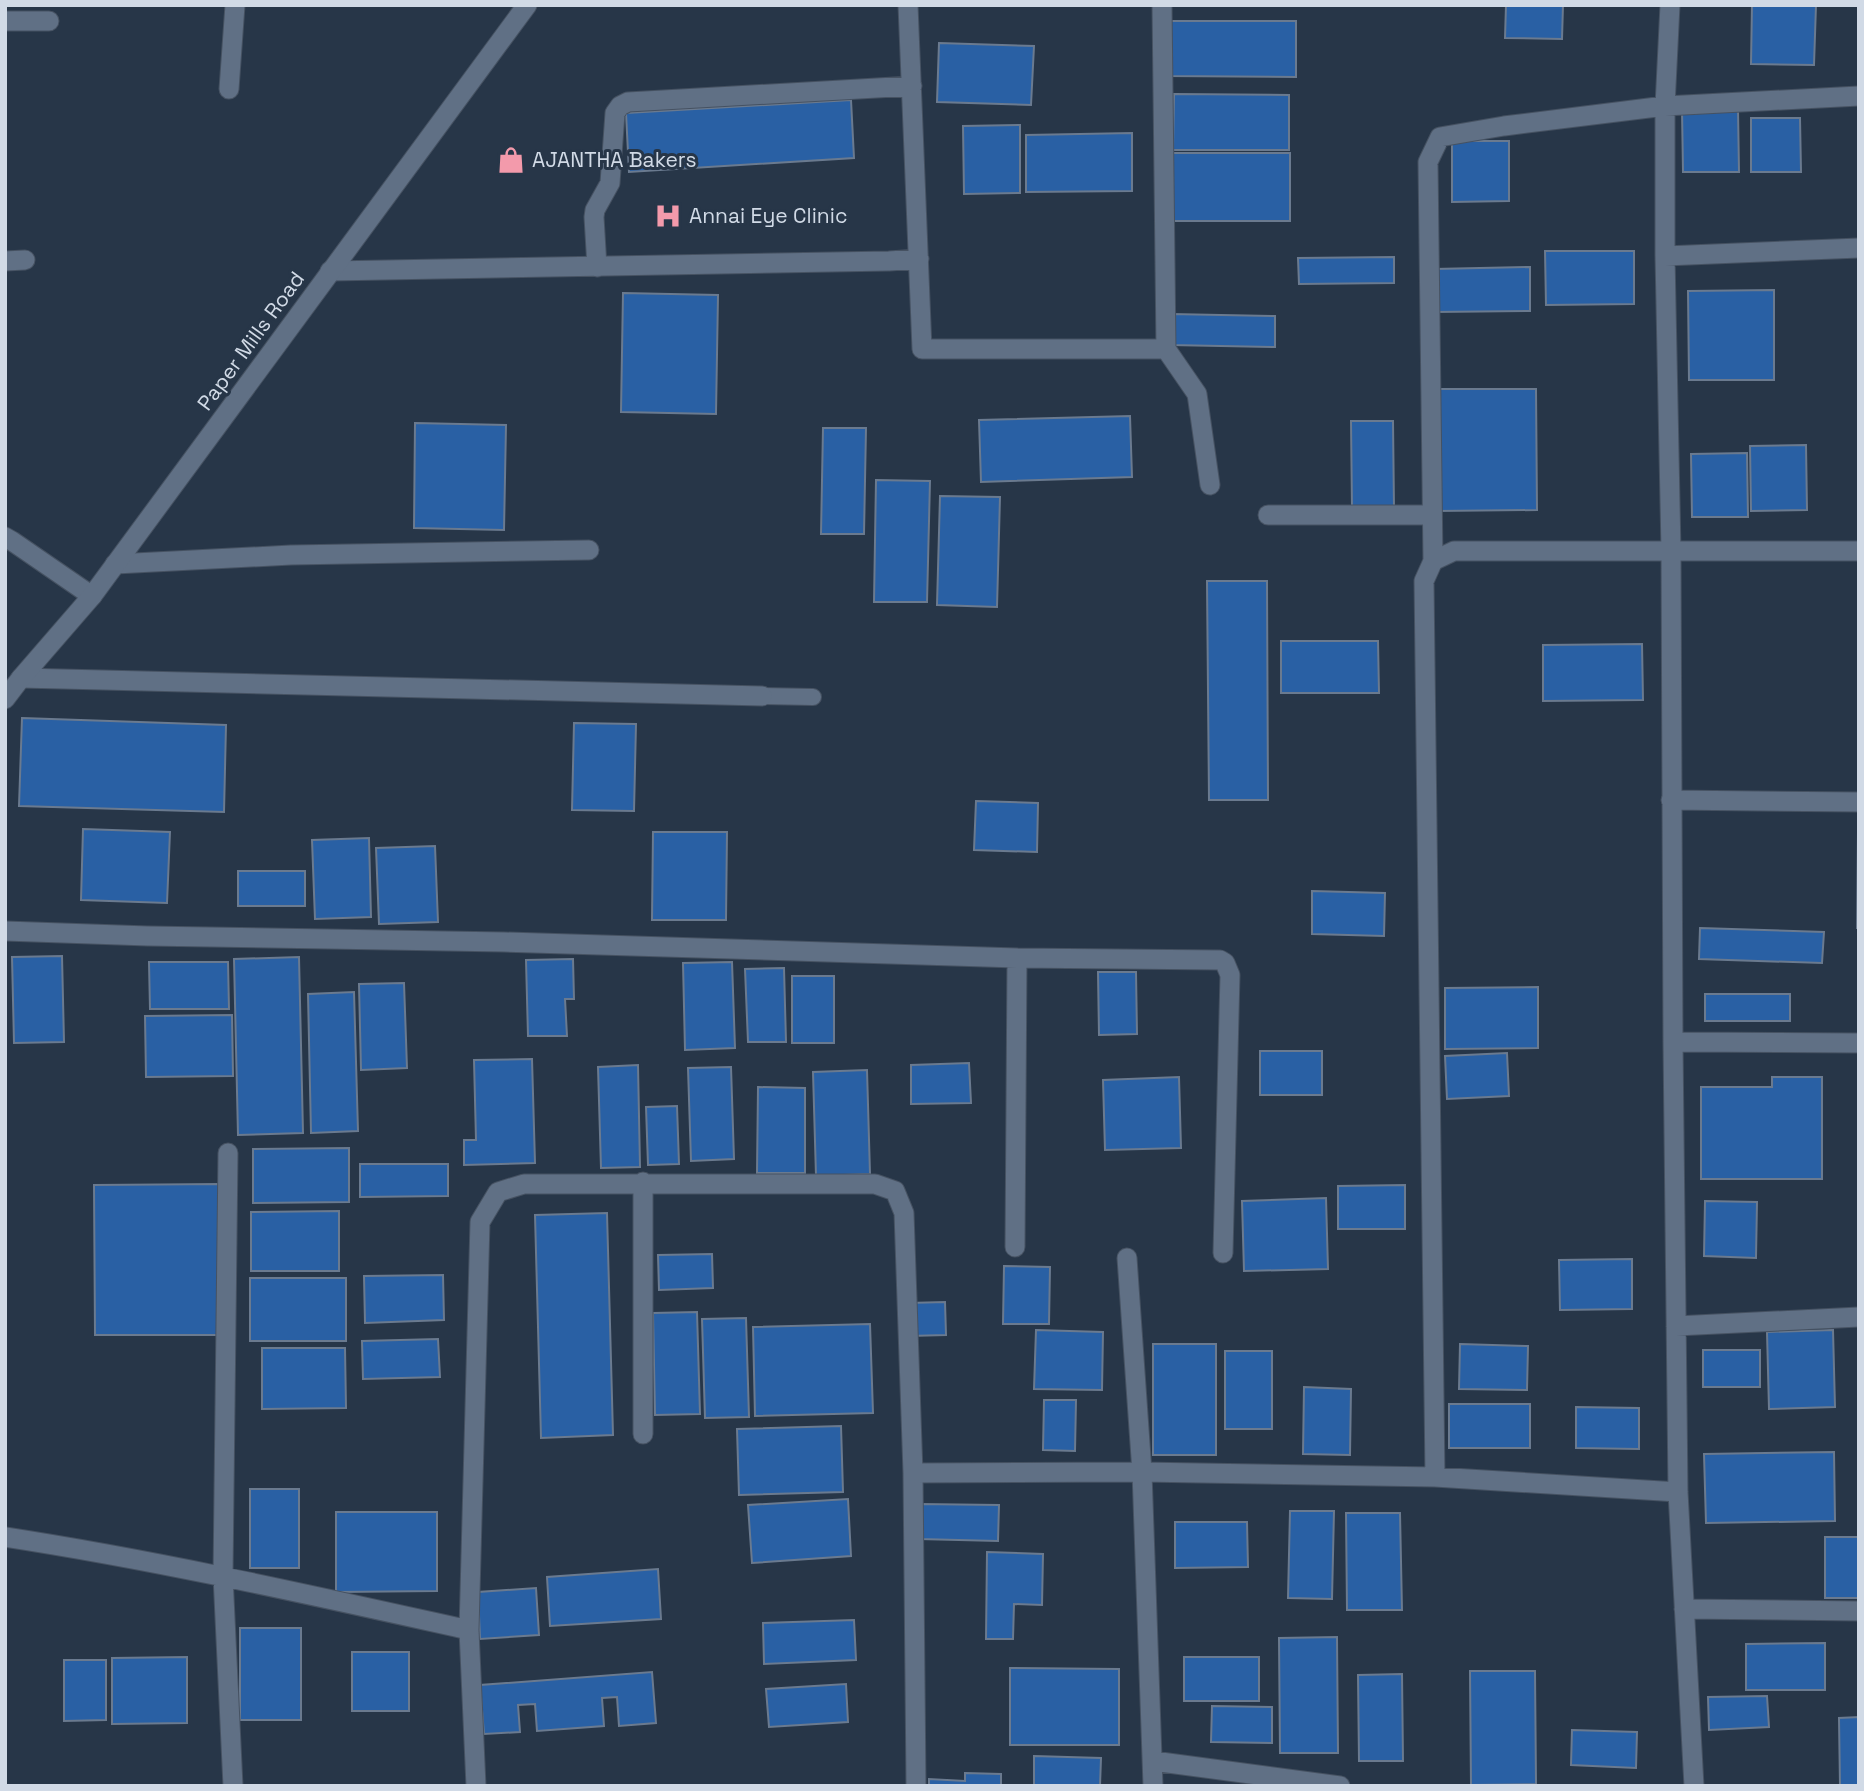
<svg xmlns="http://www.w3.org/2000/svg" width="1864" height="1791" font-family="'Space Grotesk',sans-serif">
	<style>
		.building { fill: #2960a4; stroke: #6a7a8f; stroke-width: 2 }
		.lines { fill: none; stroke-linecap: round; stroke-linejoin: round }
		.service-casing { stroke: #465262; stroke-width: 18 }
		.minor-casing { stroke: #465262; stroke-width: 21 }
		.secondary-casing { stroke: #465262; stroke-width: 21 }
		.service { stroke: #607085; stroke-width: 16 }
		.minor { stroke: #607085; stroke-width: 19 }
		.secondary { stroke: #607085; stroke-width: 19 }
		.labels { text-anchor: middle; stroke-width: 6; stroke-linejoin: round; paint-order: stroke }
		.poi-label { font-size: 21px; fill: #d1dae6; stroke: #273648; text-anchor: start }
		.street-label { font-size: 21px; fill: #d1dae6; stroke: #273648 }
	</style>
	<rect width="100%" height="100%" fill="#273648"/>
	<path class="building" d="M1506 5H1563L1562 39 1505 38Z
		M1752 5H1816L1814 65 1751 64Z
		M1166 21H1296V77L1165 76Z
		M939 43 1034 46 1031 105 937 102Z
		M1174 94 1289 95V150H1173Z
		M851 100 854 158 629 172 626 113Z
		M1738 109 1739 172H1683L1682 110Z
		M1751 118H1800L1801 172H1751Z
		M1020 125V193L964 194 963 126Z
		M1132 133V191L1026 192V135Z
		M1452 141H1509V201L1452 202Z
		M1165 153H1290V221H1165Z
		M1545 251H1634V304L1546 305Z
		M1394 257V283L1299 284 1298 258Z
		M1530 267V311L1435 312 1434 269Z
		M1774 290V380H1689L1688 291Z
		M623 293 718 295 716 414 621 412Z
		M1171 314 1275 316V347L1170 345Z
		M1435 389H1536L1537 510 1436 511Z
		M1130 416 1132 477 981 482 979 420Z
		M1351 421H1393L1394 509H1352Z
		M415 423 506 425 504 530 414 528Z
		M823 428H866L864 534H821Z
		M1806 445 1807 510 1751 511 1750 446Z
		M1747 453 1748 517H1692L1691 454Z
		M876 480 930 481 927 602H874Z
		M940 496 1000 497 997 607 937 605Z
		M1207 581H1267L1268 800H1209Z
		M1281 641H1378L1379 693H1281Z
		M1642 644 1643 700 1543 701V645Z
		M22 718 226 725 224 812 19 806Z
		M574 723 636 724 634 811 572 810Z
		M976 801 1038 803 1037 852 974 850Z
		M83 829 170 832 167 903 81 900Z
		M653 832H727L726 920H652Z
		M1858 832H1859V928H1857Z
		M369 838 371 917 315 919 312 840Z
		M435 846 438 922 379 924 376 848Z
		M238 871H305V906H238Z
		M1312 891 1385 893 1384 936 1312 934Z
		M1700 928 1824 932 1822 963 1699 959Z
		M62 956 64 1042 14 1043 12 957Z
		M299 957 303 1133 238 1135 234 959Z
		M573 959 574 999H565L567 1036H528L526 960Z
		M149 962H228L229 1009H150Z
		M732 962 735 1048 685 1050 683 963Z
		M784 968 786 1042H748L745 969Z
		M1098 972H1136L1137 1034 1099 1035Z
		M792 976H834V1043H792Z
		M404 983 407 1068 361 1070 359 984Z
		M1538 987V1048L1445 1049V988Z
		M354 992 358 1131 311 1133 308 994Z
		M1705 994H1790V1021H1705Z
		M232 1015 233 1076 146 1077 145 1016Z
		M1260 1051H1322V1095H1260Z
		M1507 1053 1509 1096 1447 1099 1445 1056Z
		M532 1059 535 1163 464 1165V1140H476L474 1060Z
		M969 1063 971 1103 911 1104V1065Z
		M638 1065 640 1167 601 1168 598 1067Z
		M731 1067 734 1159 691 1161 688 1068Z
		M867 1070 870 1174 816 1176 813 1072Z
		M1179 1077 1181 1148 1105 1150 1103 1080Z
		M1772 1077H1822V1179H1701V1087H1772Z
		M758 1087 805 1088V1173H757Z
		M677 1106 679 1164 648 1165 646 1107Z
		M349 1148V1202L253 1203V1149Z
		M360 1164H448V1196L360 1197Z
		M220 1184 221 1335H95L94 1185Z
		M1405 1185V1229H1338V1186Z
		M1326 1198 1328 1269 1244 1271 1242 1201Z
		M1705 1201 1757 1202 1756 1258 1704 1256Z
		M339 1211V1271H251V1212Z
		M607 1213 613 1435 541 1438 535 1215Z
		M712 1254 713 1288 659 1290 658 1255Z
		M1632 1259V1309L1560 1310 1559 1260Z
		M1004 1266 1050 1267 1049 1324H1003Z
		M443 1275 444 1320 365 1323 364 1276Z
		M250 1278H346V1341H250Z
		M945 1302 946 1335 909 1336 908 1303Z
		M697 1312 700 1414 655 1415 653 1313Z
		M746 1318 749 1417 705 1418 702 1319Z
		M870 1324 873 1413 755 1416 753 1327Z
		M1036 1330 1103 1332 1102 1390 1034 1389Z
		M1833 1330 1835 1407 1769 1409 1767 1332Z
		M438 1339 440 1377 363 1379 362 1341Z
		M1153 1344H1216V1455H1153Z
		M1460 1344 1528 1346 1527 1390 1459 1389Z
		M262 1348H345L346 1408 262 1409Z
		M1703 1350H1760V1387H1703Z
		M1225 1351H1272V1429H1225Z
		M1304 1387 1351 1389 1350 1455 1303 1454Z
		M1044 1400H1076L1075 1451 1043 1450Z
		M1449 1404H1530V1448H1449Z
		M1576 1407 1639 1408V1449L1576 1448Z
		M841 1426 843 1492 739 1495 737 1429Z
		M1834 1452 1835 1521 1706 1523 1704 1454Z
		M250 1489H299V1568H250Z
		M848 1499 851 1556 752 1563 748 1505Z
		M919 1504 999 1505 998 1541 919 1539Z
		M1290 1511H1334L1332 1599 1288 1598Z
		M336 1512H437V1591L336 1592Z
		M1346 1513H1400L1402 1610H1347Z
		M1175 1522H1247L1248 1567 1175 1568Z
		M1825 1537H1859V1598H1825Z
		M987 1552 1043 1554 1042 1605 1014 1604 1013 1639H986Z
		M658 1569 661 1619 550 1626 547 1577Z
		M536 1588 539 1635 480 1639 478 1592Z
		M854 1620 856 1660 764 1664 763 1623Z
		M240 1628H301V1720H240Z
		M1337 1637 1338 1753H1280L1279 1638Z
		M1825 1643V1690H1746V1644Z
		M352 1652H409V1711H352Z
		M187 1657V1723L112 1724V1658Z
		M1184 1657H1259V1701H1184Z
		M64 1660H106V1720L64 1721Z
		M1010 1668 1119 1669V1745H1010Z
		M1470 1671H1535L1536 1784 1471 1785Z
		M652 1672 656 1723 619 1726 617 1697 602 1698 604 1726 537 1731 535 1704 518 1705 520 1732 484 1734 480 1685Z
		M1402 1674 1403 1761H1359L1358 1675Z
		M846 1684 848 1722 769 1727 766 1689Z
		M1767 1696 1769 1727 1709 1730 1708 1697Z
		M1212 1706 1272 1707V1743L1211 1742Z
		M1859 1717V1786H1840L1839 1718Z
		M1572 1730 1637 1732 1636 1768 1571 1765Z
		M1034 1756 1101 1758 1100 1786H1034Z
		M965 1773 1001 1774V1786H929V1779L965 1781Z"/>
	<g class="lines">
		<defs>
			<path id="service" d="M762 696 813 697"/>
			<path id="minor" d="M908 5 922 349H1166L1162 5
				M1670 5 1665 106V256L1671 551 1673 1042
				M5 21H49
				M229 89 235 5
				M1665 256 1859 248
				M5 261 25 260
				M597 267 594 217 595 210 610 183 615 113 620 106 628 102 912 86
				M330 271 889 261 919 259
				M1166 349 1197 394 1210 485
				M1268 515H1432
				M5 537 12 541 92 596
				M1433 561 1428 162 1440 137 1504 126 1665 106 1859 96
				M115 564 291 555 589 550
				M21 678 762 696
				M1671 800 1859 802
				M5 931 148 936 504 942 1017 958 1015 1247
				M1017 958 1220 960 1225 963 1230 975 1223 1253
				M228 1153 223 1576 233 1786
				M643 1182V1434
				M1127 1258 1142 1472 1153 1786
				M1676 1326 1859 1317
				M1435 1477 1424 581 1433 561 1454 551H1859
				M5 1537C161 1561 315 1596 469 1630L476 1786
				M1684 1609 1859 1611
				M469 1630 480 1222 498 1192 524 1184H875L895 1191 904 1213 913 1473
				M1153 1761 1340 1786
				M916 1786 913 1473 1142 1472 1435 1477 1678 1492
				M1694 1786 1678 1492 1673 1042 1859 1043"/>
			<path id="secondary" d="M5 699 21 678 92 596 527 5"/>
		</defs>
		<use href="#service" class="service-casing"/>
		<use href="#minor" class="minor-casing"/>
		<use href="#secondary" class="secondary-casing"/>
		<use href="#service" class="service"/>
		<use href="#minor" class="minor"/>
		<use href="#secondary" class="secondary"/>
	</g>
	<defs>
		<symbol id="shop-bare" viewBox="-9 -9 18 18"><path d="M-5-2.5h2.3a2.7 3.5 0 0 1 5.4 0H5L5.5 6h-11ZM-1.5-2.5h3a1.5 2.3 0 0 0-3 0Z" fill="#f39aab" stroke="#273648" stroke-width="2.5" paint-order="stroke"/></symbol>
		<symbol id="hospital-bare" viewBox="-9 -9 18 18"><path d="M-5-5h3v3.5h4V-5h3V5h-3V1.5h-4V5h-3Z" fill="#f39aab" stroke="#273648" stroke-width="2.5" paint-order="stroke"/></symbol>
	</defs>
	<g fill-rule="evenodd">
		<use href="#shop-bare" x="492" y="141" width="38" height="38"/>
		<use href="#hospital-bare" x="649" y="197" width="38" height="38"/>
	</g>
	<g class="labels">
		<g class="poi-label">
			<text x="532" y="167">AJANTHA Bakers</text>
			<text x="689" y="223">Annai Eye Clinic</text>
		</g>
		<g class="street-label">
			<text transform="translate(251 341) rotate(-54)" y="7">Paper Mills Road</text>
		</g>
	</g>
	<rect width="1864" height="1791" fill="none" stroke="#d1dae6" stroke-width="14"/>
</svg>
